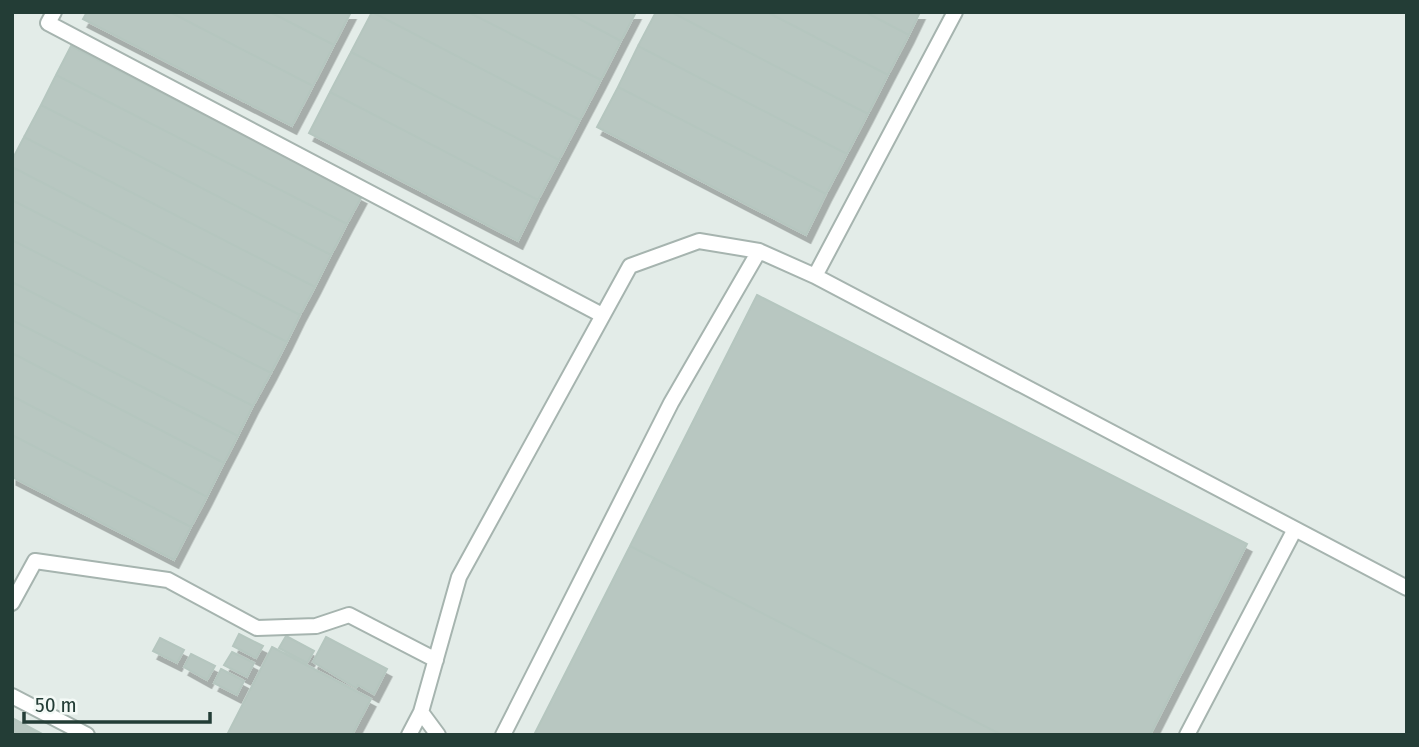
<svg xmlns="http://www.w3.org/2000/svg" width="1419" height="747" font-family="'Fira Sans Condensed',sans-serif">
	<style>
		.building { fill: #b8c7c1; stroke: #b5c6bf; stroke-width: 2; filter: url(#shadow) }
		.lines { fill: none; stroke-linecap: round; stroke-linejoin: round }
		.lane-casing { stroke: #a6b4af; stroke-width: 18 }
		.lane { stroke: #fff; stroke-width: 14 }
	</style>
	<defs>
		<filter id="shadow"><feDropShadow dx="4.5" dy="8" stdDeviation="0" flood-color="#0004"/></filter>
	</defs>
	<rect width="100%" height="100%" fill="#e3ece8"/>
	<path class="building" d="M87 12H170L313 86 292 126 83 19Z
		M170 12H270L334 45 313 86Z
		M270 12H351L334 45Z
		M372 12H468L601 80 580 120Z
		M372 12 580 120 559 160 351 52Z
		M468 12H566L621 41 601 80Z
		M566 12H636L621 41Z
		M656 12H671L868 114 847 154 638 46Z
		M671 12H767L888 75 868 114Z
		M767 12H865L909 35 888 75Z
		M865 12H920L909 35Z
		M71 46 362 196 347 224 56 75Z
		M638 46 847 154 826 194 618 87Z
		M351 52 559 160 538 200 330 92Z
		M56 75 347 224 331 255 41 105Z
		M618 87 826 194 806 235 597 127Z
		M330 92 538 200 518 241 309 133Z
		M41 105 331 255 315 287 24 137Z
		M24 137 315 287 300 315 12 167V160Z
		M12 167 300 315 287 342 12 200Z
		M12 200 287 342 271 373 12 240Z
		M12 240 271 373 253 406 12 282Z
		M12 282 253 406 238 436 12 320Z
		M757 295 1247 544 1150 735H1002L630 546Z
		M12 320 238 436 224 463 12 353Z
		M12 353 224 463 207 497 12 396Z
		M12 396 207 497 191 527 12 435Z
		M12 435 191 527 174 560 12 477Z
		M630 546 1002 735H534Z
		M239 634 263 646 256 658 233 646Z
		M286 636 314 651 307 663 279 648Z
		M326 637 387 669 374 694 358 685 356 688 313 662Z
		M160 638 184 650 177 663 153 651Z
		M272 647 371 699 352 735H227Z
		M232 652 254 663 247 677 224 665Z
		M191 654 215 666 207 680 184 667Z
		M221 669 244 681 237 695 214 683Z
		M12 718 44 735H12Z"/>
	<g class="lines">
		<defs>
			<path id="lane" d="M54 12 48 23 602 315
				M815 276 1407 588
				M12 603 35 561 168 580 257 628 316 626 349 615 436 660
				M12 696 87 735
				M421 712 438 735
				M409 735 421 712 459 577 630 266 699 241 759 251 815 276 955 12
				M503 735 671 403 759 251
				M1187 735 1295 529"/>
		</defs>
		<use href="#lane" class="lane-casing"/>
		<use href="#lane" class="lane"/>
	</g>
	<rect width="1419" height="747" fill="none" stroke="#233d36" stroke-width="28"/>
	<path d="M24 712v10h186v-10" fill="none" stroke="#233d36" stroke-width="3.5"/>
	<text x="35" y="712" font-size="21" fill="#233d36" stroke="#f3f9f6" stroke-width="5" paint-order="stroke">50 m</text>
</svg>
